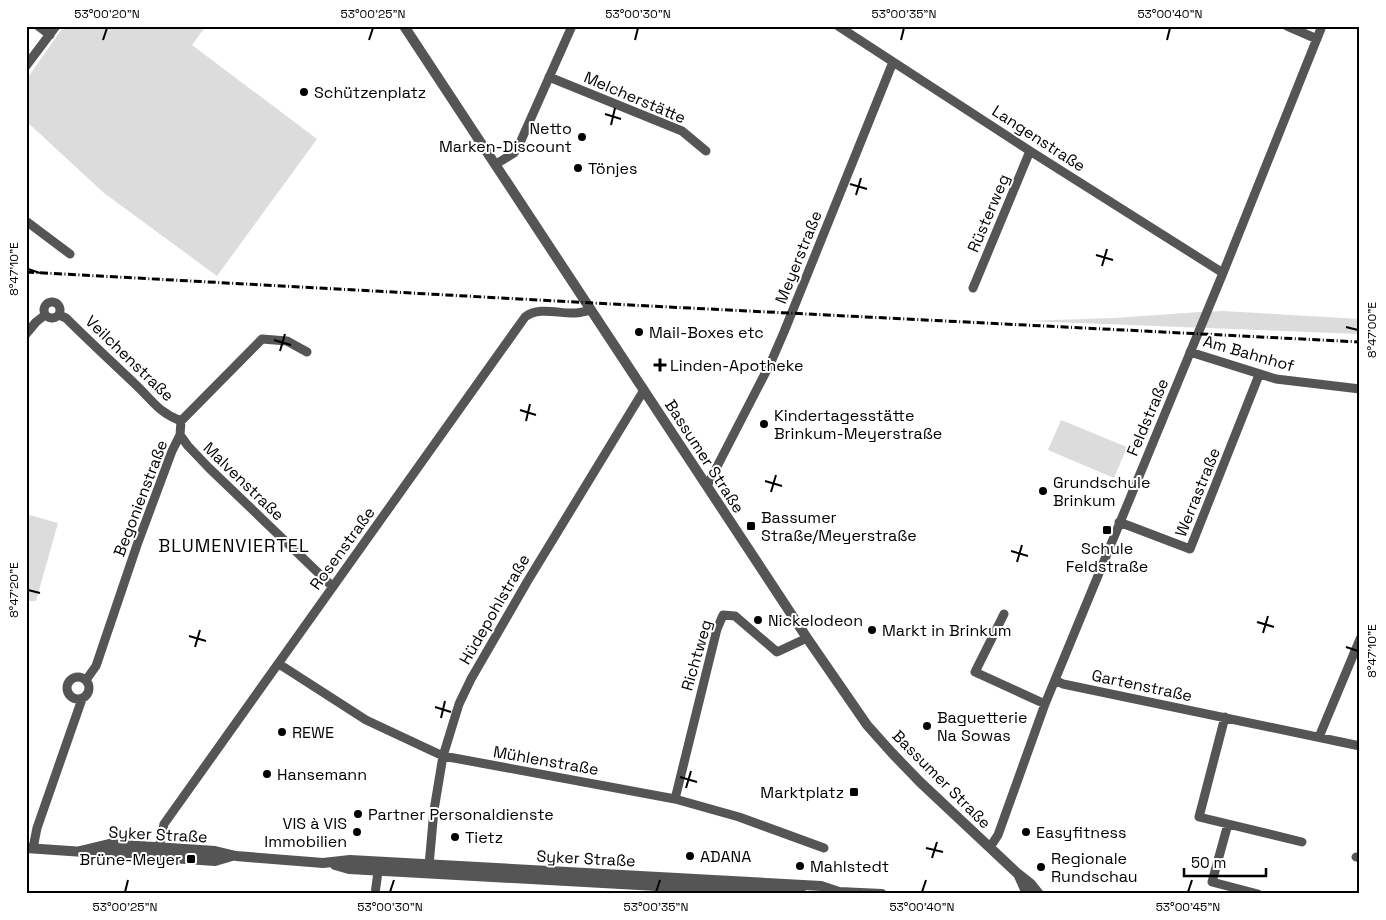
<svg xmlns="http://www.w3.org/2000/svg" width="1386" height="920" font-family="'Space Grotesk',sans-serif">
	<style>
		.green { fill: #dcdcdc }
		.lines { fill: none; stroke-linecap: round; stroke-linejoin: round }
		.minor { stroke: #555; stroke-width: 9 }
		.tertiary { stroke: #555; stroke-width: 10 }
		.rail { stroke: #000; stroke-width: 3; stroke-dasharray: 8 2.5 1 2.5; stroke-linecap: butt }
		.ticks { fill: none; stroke: #000; stroke-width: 2 }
		.poi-dot { fill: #000; stroke: #fff; stroke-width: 2 }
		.labels { text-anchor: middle; stroke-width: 4; stroke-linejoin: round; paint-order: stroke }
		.poi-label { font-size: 16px; fill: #000; stroke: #fff; text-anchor: start }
		.street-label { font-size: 16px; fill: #000; stroke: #fff }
		.neighbourhood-label { font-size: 18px; letter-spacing: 1px; fill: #000; stroke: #fff }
		.neatline { fill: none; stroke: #000; stroke-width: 2 }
		.ticks-label { font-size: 12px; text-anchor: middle; fill: #000 }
	</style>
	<rect width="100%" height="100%" fill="#fff"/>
	<path class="green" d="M64 26H206L192 45 317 139 217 276 104 193 26 121V80Z
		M1223 311 1360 319V334L1026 321 1114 318 1200 312Z
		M1061 420 1127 447 1114 478 1048 450Z
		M26 514 58 523 36 601H26Z"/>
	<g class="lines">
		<path class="minor" d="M38 26 50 35
			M838 26 1030 151 1223 273
			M1287 26 1317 39
			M26 66 56 26
			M549 77 682 131 706 151
			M496 164 514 153 519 145 572 26
			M26 221 70 254
			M973 288 1030 151
			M44 310a8 8 0 1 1 16 0a8 8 0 1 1-16 0Z
			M59 315 66 318C89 341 113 363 136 385 152 400 159 413 181 421
			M26 334 36 322 45 315
			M1190 352 1276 379 1360 389
			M180 435 188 446 209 468 333 587
			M707 486 771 362 784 332 893 62
			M1119 522 1190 549 1259 375
			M1004 614 975 672 1045 704
			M279 664 366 720 443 756 675 799 739 817 824 848
			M67 688a11 11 0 1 1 22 0a11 11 0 1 1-22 0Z
			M86 680 96 666 137 545 172 451 180 435 181 421 262 339 287 341 307 352
			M1055 680 1063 684 1360 746
			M1225 717 1199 817 1302 842
			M1319 737 1360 639
			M675 799 717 629 723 615 735 616 777 652 807 638
			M1228 824 1212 882 1258 894
			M990 847 998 835 1045 704 1223 273 1322 26
			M33 848 37 828 82 699
			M158 853 164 824 525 317C539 306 559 314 576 313 581 313 586 311 591 310
			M1356 857 1360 858
			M429 865 434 810 443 756 459 704 471 679 527 582 644 390
			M375 894 379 864"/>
		<path class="tertiary" d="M404 26 807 638 867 725 892 753 920 782 1017 873 1031 884 1039 894
			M26 848 215 861 232 856
			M80 851 109 844 215 851 236 856 323 863 350 860 821 886 839 892 882 894
			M335 865 349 869 802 894
			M1019 876 1027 894"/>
		<path class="rail" d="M26 272 630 305 1360 342"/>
	</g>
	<path class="ticks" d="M103 40 107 28M369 40 373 28M635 40 638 28M901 40 904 28M1167 40 1170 28M605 114 621 119M611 125 615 108M850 184 867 189M856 195 861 178M1096 255 1113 260M1102 266 1107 249M28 269 40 273M1346 327 1358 330M274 340 291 345M280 351 285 334M520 410 536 415M526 421 530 404M765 481 782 486M771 492 776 475M1011 551 1028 556M1017 562 1022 545M28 590 40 593M1257 622 1274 627M1263 633 1268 616M189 636 206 641M195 647 200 630M1346 647 1358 651M435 707 451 712M441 718 445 701M680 777 697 782M686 788 691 771M926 848 943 852M932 858 937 842M125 892 128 880M390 892 394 880M656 892 660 880M922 892 926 880M1188 892 1192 880"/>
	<g class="poi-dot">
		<circle cx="304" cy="92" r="5"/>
		<circle cx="582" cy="137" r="5"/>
		<circle cx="578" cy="168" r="5"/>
		<circle cx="639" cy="332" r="5"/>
		<path d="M657.5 357.5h5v5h5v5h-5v5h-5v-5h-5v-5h5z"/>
		<circle cx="764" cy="424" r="5"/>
		<circle cx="1043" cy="491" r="5"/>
		<rect x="746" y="521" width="10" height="10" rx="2.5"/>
		<rect x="1102" y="525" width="10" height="10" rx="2.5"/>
		<circle cx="758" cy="620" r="5"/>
		<circle cx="872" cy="630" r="5"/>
		<circle cx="927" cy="726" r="5"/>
		<circle cx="282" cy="732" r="5"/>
		<circle cx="267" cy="774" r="5"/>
		<rect x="849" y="787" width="10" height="10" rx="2.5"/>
		<circle cx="358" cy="814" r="5"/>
		<circle cx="357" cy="832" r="5"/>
		<circle cx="1026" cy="832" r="5"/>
		<circle cx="455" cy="837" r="5"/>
		<circle cx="690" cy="856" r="5"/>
		<rect x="186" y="854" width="10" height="10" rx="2.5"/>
		<circle cx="800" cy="866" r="5"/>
		<circle cx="1041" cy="867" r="5"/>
	</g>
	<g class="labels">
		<g class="poi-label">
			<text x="314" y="98">Schützenplatz</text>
			<text x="572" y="134" text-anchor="end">Netto<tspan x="572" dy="18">Marken-Discount</tspan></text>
			<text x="588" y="174">Tönjes</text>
			<text x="649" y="338">Mail-Boxes etc</text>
			<text x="670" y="371">Linden-Apotheke</text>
			<text x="774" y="421">Kindertagesstätte<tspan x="774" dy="18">Brinkum-Meyerstraße</tspan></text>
			<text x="1053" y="488">Grundschule<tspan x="1053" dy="18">Brinkum</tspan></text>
			<text x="761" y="523">Bassumer<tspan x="761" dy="18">Straße/Meyerstraße</tspan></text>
			<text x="1107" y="554" text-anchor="middle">Schule<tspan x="1107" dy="18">Feldstraße</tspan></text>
			<text x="768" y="626">Nickelodeon</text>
			<text x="882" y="636">Markt in Brinkum</text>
			<text x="937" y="723">Baguetterie<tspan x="937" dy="18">Na Sowas</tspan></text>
			<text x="292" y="738">REWE</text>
			<text x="277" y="780">Hansemann</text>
			<text x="844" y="798" text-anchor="end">Marktplatz</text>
			<text x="368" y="820">Partner Personaldienste</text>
			<text x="347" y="829" text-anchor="end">VIS à VIS<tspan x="347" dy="18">Immobilien</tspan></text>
			<text x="1036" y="838">Easyfitness</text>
			<text x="465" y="843">Tietz</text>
			<text x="700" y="862">ADANA</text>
			<text x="1051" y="864">Regionale<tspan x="1051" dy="18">Rundschau</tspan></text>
			<text x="181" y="865" text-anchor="end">Brüne-Meyer</text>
			<text x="810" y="872">Mahlstedt</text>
		</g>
		<g class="street-label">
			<text transform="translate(635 97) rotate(23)" y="6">Melcherstätte</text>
			<text transform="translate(1039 138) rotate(33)" y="6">Langenstraße</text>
			<text transform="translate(988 213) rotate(-67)" y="6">Rüsterweg</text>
			<text transform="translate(798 257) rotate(-68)" y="6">Meyerstraße</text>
			<text transform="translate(1249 353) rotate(16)" y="6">Am Bahnhof</text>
			<text transform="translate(130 358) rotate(44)" y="6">Veilchenstraße</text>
			<text transform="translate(1147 417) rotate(-67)" y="6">Feldstraße</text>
			<text transform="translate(705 456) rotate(57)" y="6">Bassumer Straße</text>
			<text transform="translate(244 481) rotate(44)" y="6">Malvenstraße</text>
			<text transform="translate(1197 492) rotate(-68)" y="6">Werrastraße</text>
			<text transform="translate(140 498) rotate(-69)" y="6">Begonienstraße</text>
			<text transform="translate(342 548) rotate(-54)" y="6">Rosenstraße</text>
			<text transform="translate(494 609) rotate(-60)" y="6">Hüdepohlstraße</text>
			<text transform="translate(696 655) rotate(-74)" y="6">Richtweg</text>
			<text transform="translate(1142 685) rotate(12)" y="6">Gartenstraße</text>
			<text transform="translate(546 760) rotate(10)" y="6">Mühlenstraße</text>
			<text transform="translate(942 779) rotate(45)" y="6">Bassumer Straße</text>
			<text transform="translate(158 834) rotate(3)" y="6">Syker Straße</text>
			<text transform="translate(586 858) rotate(3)" y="6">Syker Straße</text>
		</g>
		<g class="neighbourhood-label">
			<text x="234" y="552">BLUMENVIERTEL</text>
		</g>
	</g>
	<rect width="1386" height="920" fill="none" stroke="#ffffff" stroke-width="55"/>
	<path d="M1184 868v8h82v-8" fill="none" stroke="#000000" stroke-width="2.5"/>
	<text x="1191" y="868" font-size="15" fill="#000000" stroke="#ffffff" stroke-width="4" paint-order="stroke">50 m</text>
	<rect x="28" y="28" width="1330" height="864" class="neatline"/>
	<g class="ticks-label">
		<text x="107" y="18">53°00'20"N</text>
		<text x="373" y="18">53°00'25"N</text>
		<text x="638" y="18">53°00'30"N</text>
		<text x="904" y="18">53°00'35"N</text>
		<text x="1170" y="18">53°00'40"N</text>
		<text transform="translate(14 269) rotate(-90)" y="4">8°47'10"E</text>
		<text transform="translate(1372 330) rotate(-90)" y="4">8°47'00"E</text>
		<text transform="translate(14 590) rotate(-90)" y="4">8°47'20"E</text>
		<text transform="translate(1372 651) rotate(-90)" y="4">8°47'10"E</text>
		<text x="125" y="911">53°00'25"N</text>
		<text x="390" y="911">53°00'30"N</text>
		<text x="656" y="911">53°00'35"N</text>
		<text x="922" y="911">53°00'40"N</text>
		<text x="1188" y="911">53°00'45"N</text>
	</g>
</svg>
